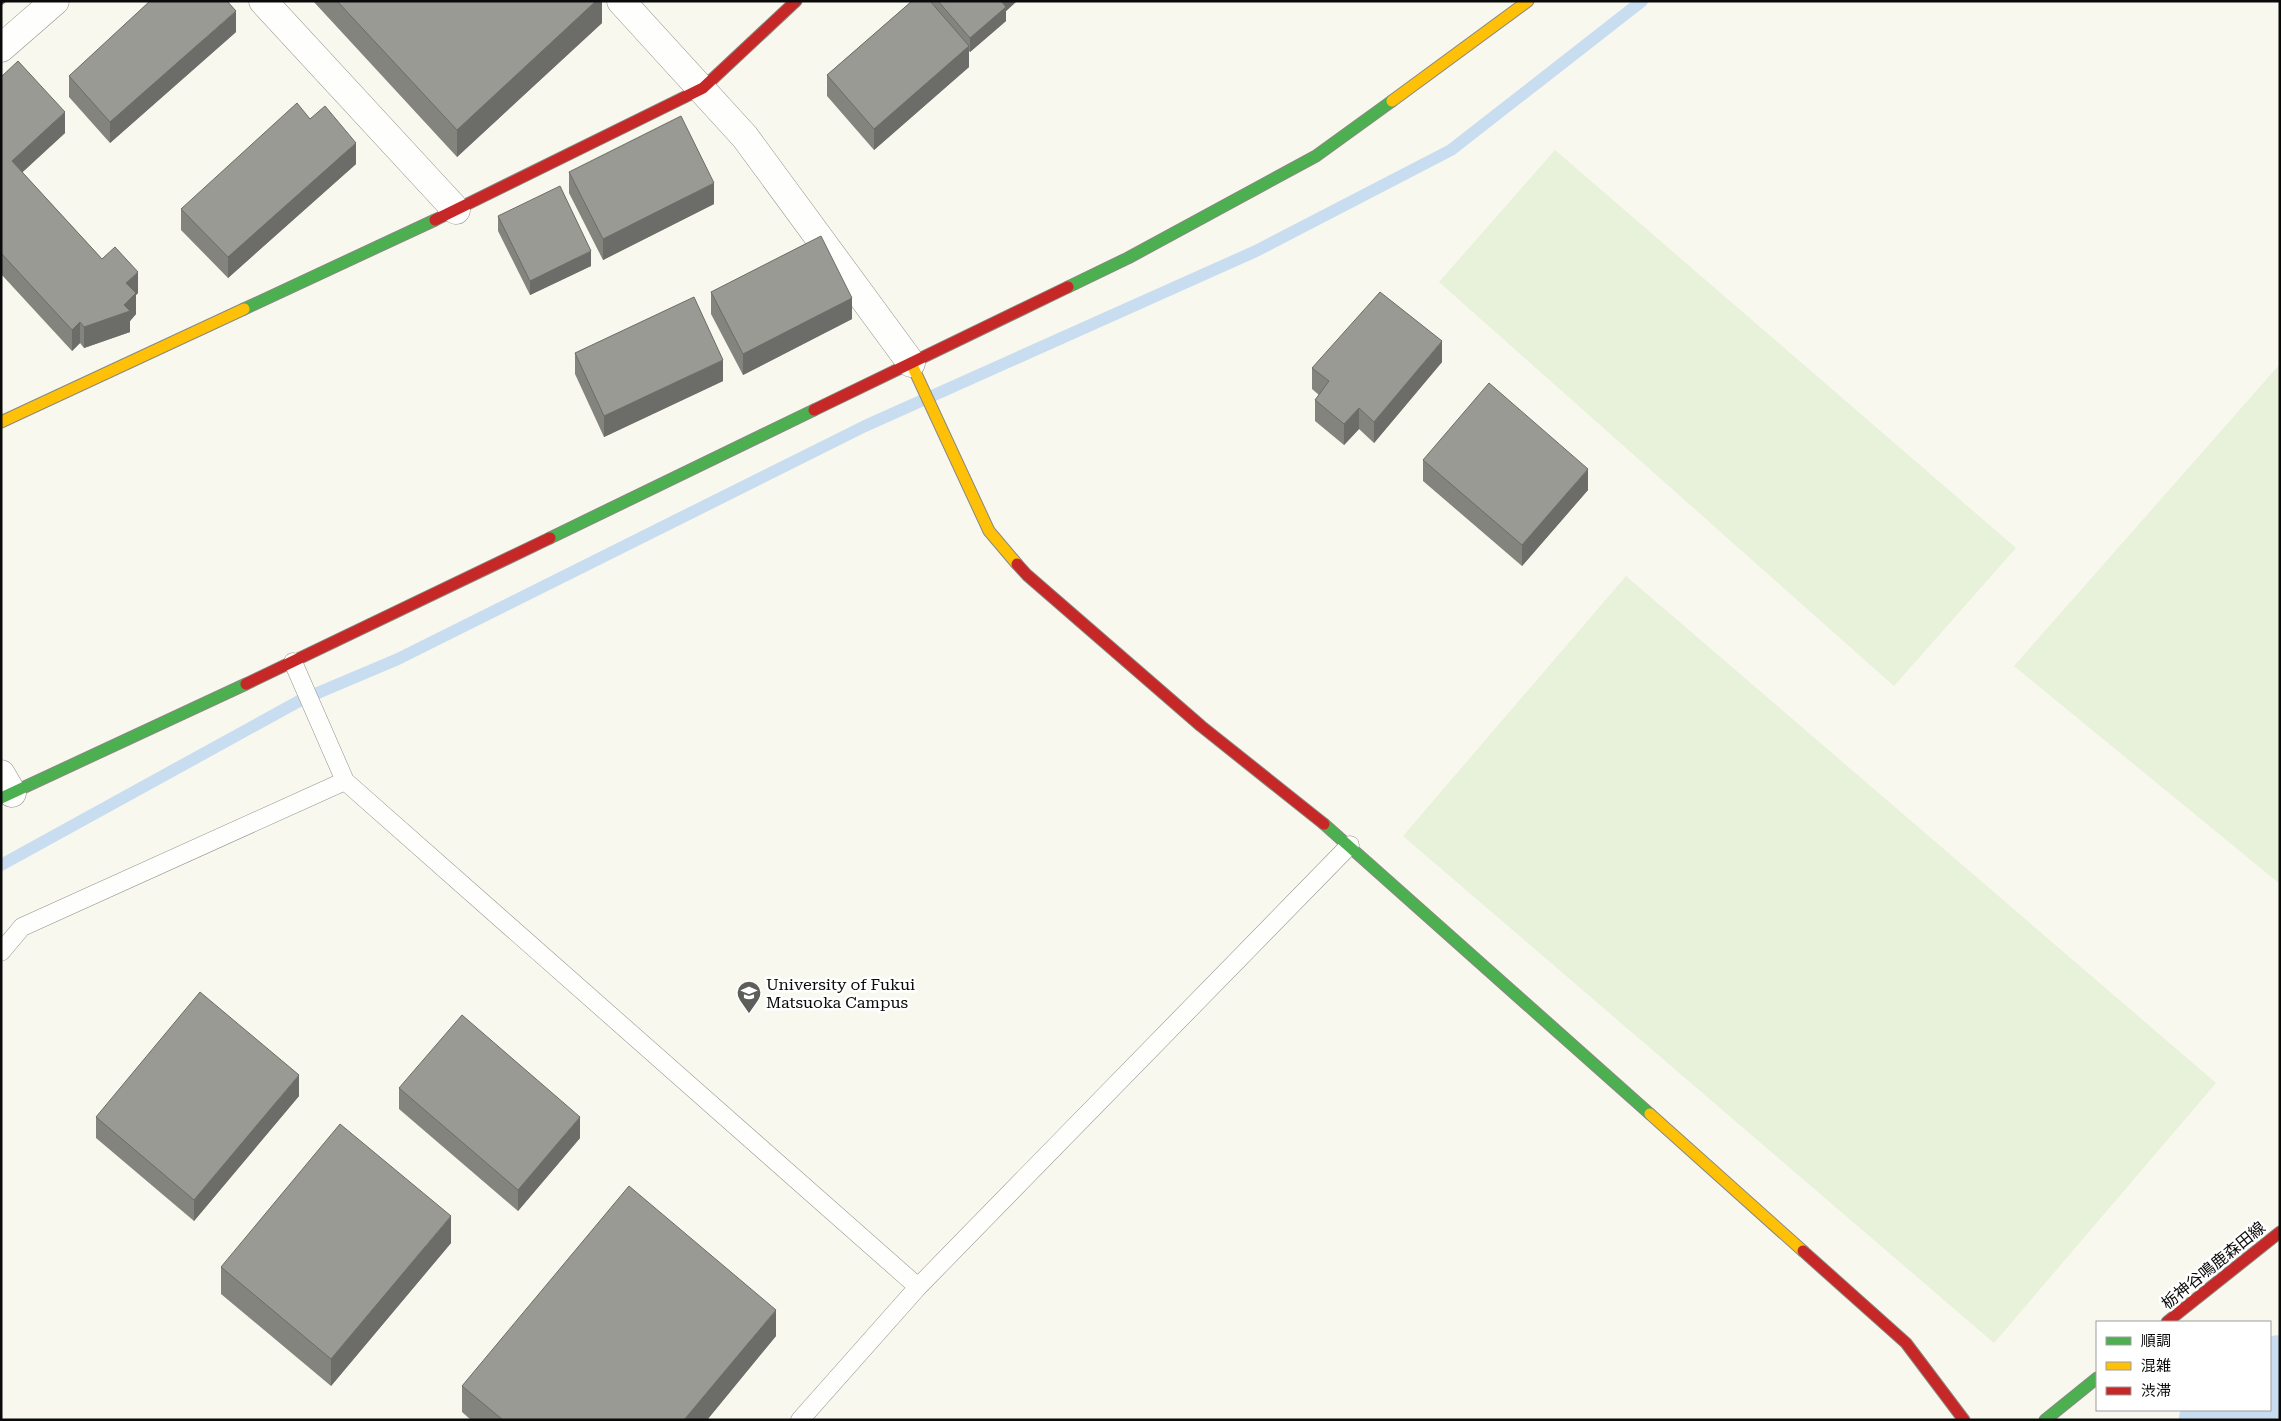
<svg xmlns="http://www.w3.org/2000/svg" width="2281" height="1421" font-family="'Roboto Serif','Noto Sans JP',serif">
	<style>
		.pitch { fill: #e8f1d9 }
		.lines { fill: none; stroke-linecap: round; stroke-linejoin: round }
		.stream { stroke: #c8ddef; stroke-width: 12 }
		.river { stroke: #c8ddef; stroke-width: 76 }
		.lane-casing { stroke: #91918d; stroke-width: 19 }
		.street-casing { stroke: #91918d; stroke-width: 29 }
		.fast-casing { stroke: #888883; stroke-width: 13 }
		.slow-casing { stroke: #888883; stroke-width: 13 }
		.jam-casing { stroke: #888883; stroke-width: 13 }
		.lane { stroke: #fefefc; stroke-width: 18 }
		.street { stroke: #fefefc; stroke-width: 28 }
		.fast { stroke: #4caf50; stroke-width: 11 }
		.slow { stroke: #ffc107; stroke-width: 11 }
		.jam { stroke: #c62828; stroke-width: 11 }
		.wall { fill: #84847f }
		.shaded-wall { fill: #6c6c68 }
		.building { fill: #9a9a94; stroke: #6c6c68 }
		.labels { text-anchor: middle; stroke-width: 5; stroke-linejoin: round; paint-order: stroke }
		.poi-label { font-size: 16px; fill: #0a0a0a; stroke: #fff; text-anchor: start }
		.street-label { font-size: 16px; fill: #0a0a0a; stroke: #fff }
	</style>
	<rect width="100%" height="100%" fill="#f8f8ee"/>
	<path class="pitch" d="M1555 150 2016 548 1894 686 1439 282Z
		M2280 364V884L2014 666Z
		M1626 576 2216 1083 1994 1343 1403 836Z"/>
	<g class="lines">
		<path class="stream" d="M1 865 301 700 398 659 865 426 1256 251 1451 150 1642 1"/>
		<path class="river" d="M2270 1381 2280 1373
			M2217 1420 2231 1410"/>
		<defs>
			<path id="lane" d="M293 662 345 781 918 1287
				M1 952 22 927 345 781
				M800 1420 918 1287 1350 845"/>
			<path id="street" d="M263 1 456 210
				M621 1 745 137 911 363
				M1 48 55 1
				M1 774 12 793"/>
			<path id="fast" d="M1068 287 1128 258 1316 156 1392 101
				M244 309 435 220
				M550 538 814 410
				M1 798 246 684
				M1324 824 1650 1114
				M2045 1420 2097 1378"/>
			<path id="slow" d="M1392 101 1528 1
				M911 363 989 531 1017 564
				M1 422 244 309
				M1650 1114 1803 1251"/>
			<path id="jam" d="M435 220 703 88 796 1
				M814 410 1068 287
				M1017 564 1027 575 1201 726 1324 824
				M246 684 550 538
				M1803 1251 1906 1343 1964 1420
				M2167 1322 2280 1232"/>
		</defs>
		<use href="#lane" class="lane-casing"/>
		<use href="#street" class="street-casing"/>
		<use href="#fast" class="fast-casing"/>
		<use href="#slow" class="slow-casing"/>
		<use href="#jam" class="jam-casing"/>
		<use href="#lane" class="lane"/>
		<use href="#street" class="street"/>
		<use href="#fast" class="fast"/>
		<use href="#slow" class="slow"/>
		<use href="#jam" class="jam"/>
	</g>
	<path class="wall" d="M313 1H602V23L457 157Z
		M912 1H1017L1006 11V21L970 52 969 51V67L874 150 827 96V75Z
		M236 32 110 143 69 97V76Z
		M1 77 65 133 22 172 102 259 138 293 136 295V314L130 321V332L84 348 80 343 72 351 1 274Z
		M310 119 356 164 228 278 181 230V209Z
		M569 172 714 204 603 260 569 193Z
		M498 216 591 266 530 295 498 231Z
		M711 292 852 319 743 375 711 314Z
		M575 353 723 381 604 437 575 374Z
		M1442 362 1374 443 1359 429 1344 445 1315 421V400L1319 395 1312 389V368Z
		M1423 460 1588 490 1522 566 1423 481Z
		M399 1088 580 1138 518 1211 399 1109Z
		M299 1096 194 1221 96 1138V1117Z
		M451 1243 331 1386 221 1294V1267Z
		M776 1336 707 1420H471L462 1412V1386Z"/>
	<path class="shaded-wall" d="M1 1H7L1 6Z
		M596 1H602V23L457 157V130Z
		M1001 1H1017L1006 11V21L970 52V38Z
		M236 11V32L110 143V122Z
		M969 46V67L874 150V129Z
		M65 112V133L12 182V161Z
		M356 143V164L228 278V257Z
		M714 183V204L603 260V239Z
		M591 251V266L530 295V281Z
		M138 272V293L136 295V314L130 321V332L84 348V327L124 305 126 283Z
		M852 298V319L743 375V354Z
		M80 322V343L72 351V330Z
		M1442 341V362L1374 443V422Z
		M723 360V381L604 437V416Z
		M1359 408V429L1344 445V424Z
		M1588 469V490L1522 566V545Z
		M299 1075V1096L194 1221V1200Z
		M580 1117V1138L518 1211V1190Z
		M451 1216V1243L331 1386V1359Z
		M776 1310V1336L707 1420H684Z"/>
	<path class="building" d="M150 1H227L236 11 110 122 69 76Z
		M337 1H596L457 130Z
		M912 1H930L969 46 874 129 827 75Z
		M938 1H1001L1006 7 970 38Z
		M18 61 65 112 12 161 102 259 115 247 138 272 126 283 136 293 124 305 130 311 84 327 80 322 72 330 1 253V77Z
		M297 103 310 119 325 106 356 143 228 257 181 209Z
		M681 116 714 183 603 239 569 172Z
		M560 186 591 251 530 281 498 216Z
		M821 236 852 298 743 354 711 292Z
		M1380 292 1442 341 1374 422 1359 408 1344 424 1315 400 1329 381 1312 368Z
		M694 297 723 360 604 416 575 353Z
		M1489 383 1588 469 1522 545 1423 460Z
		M200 992 299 1075 194 1200 96 1117Z
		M462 1015 580 1117 518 1190 399 1088Z
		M340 1124 451 1216 331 1359 221 1267Z
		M629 1186 776 1310 684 1420H503L462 1386Z"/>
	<defs>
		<symbol id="university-pin" viewBox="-11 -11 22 30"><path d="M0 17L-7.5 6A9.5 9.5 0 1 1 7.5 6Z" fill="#5d5d5a" stroke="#fff"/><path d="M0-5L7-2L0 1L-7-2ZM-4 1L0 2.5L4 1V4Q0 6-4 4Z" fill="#fff"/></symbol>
	</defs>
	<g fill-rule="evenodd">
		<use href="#university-pin" x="735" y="979" width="28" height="38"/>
	</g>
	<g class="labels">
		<g class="poi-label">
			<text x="766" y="990">University of Fukui<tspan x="766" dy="18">Matsuoka Campus</tspan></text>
		</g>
		<g class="street-label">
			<text transform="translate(2213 1265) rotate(-39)" y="6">栃神谷鳴鹿森田線</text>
		</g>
	</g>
	<rect width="2281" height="1421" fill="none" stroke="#0a0a0a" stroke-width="5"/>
	<rect x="2096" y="1321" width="175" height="90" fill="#ffffff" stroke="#9d9d9d"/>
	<rect x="2106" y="1337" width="25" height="8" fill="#4caf50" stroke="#9d9d9d"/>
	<text x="2141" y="1346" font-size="15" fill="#0a0a0a">順調</text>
	<rect x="2106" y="1362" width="25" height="8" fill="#ffc107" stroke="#9d9d9d"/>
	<text x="2141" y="1371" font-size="15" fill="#0a0a0a">混雑</text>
	<rect x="2106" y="1387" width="25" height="8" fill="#c62828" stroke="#9d9d9d"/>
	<text x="2141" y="1396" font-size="15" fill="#0a0a0a">渋滞</text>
</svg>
